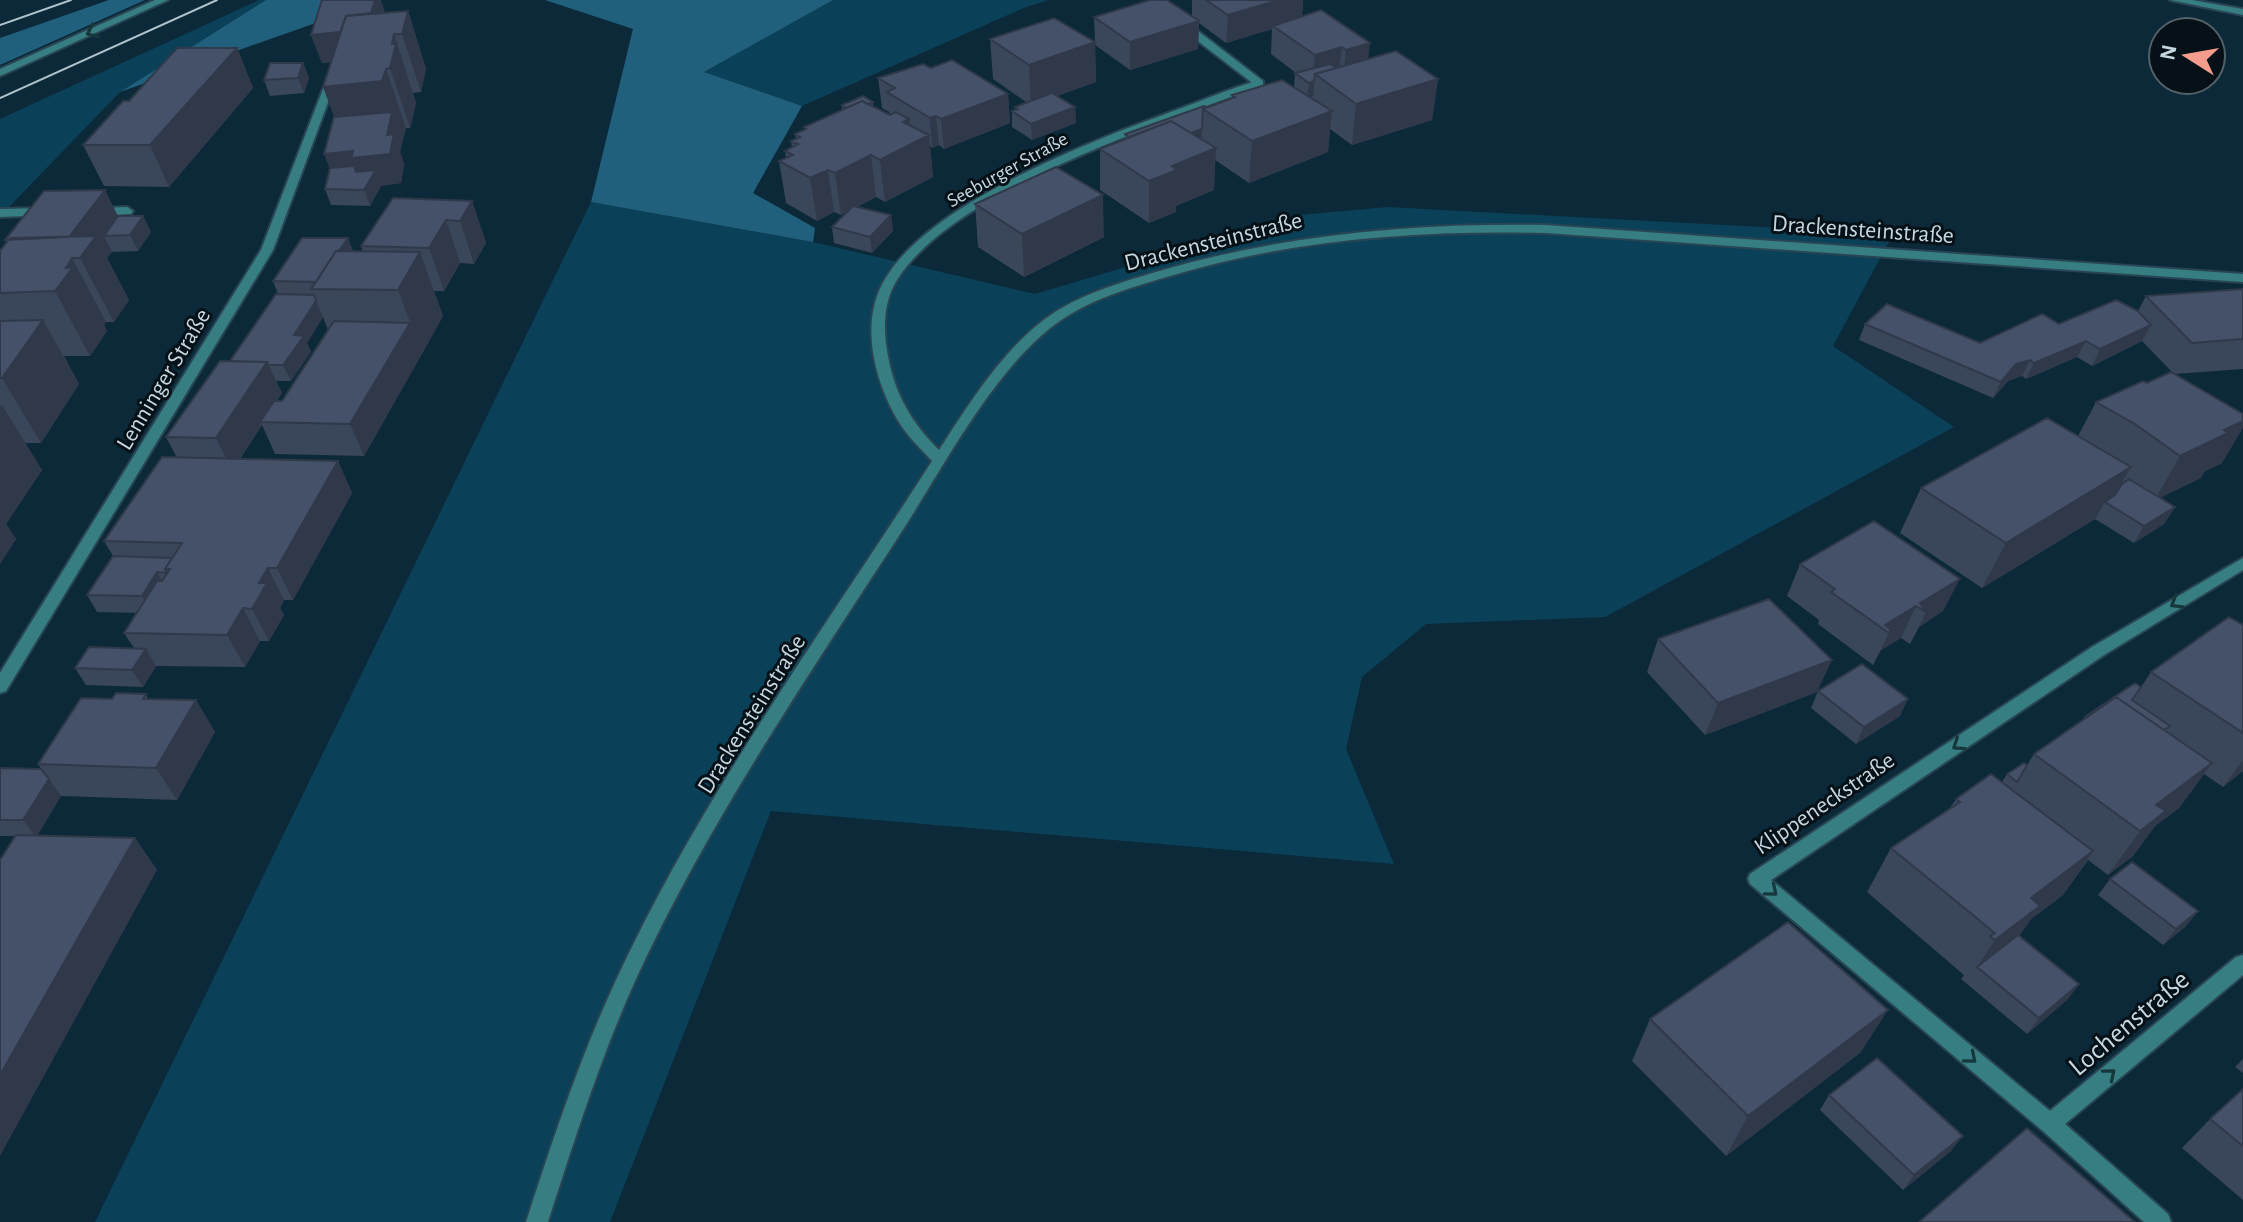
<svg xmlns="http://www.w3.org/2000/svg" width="2243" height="1222" font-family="'Alegreya Sans',sans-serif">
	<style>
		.green { fill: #0a4158 }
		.forest { fill: #21607d }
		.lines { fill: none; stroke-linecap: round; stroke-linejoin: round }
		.lane-casing { stroke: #294553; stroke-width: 4 }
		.street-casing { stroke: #294553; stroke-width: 4 }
		.lane { fill: #367e82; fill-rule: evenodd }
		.street { fill: #367e82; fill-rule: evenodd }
		.tram { stroke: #b0c3cc; stroke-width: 2 }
		.wall { fill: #3a465a; fill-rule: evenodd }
		.shaded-wall { fill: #30394a }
		.building { fill: #445169; stroke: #30394a; stroke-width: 2 }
		.oneway { stroke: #16373c }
		.labels { text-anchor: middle; stroke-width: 6; stroke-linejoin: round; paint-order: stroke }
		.far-street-label { font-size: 20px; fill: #c6d7e0; stroke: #051117 }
		.street-label { font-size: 24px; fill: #c6d7e0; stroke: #051117 }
		.near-street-label { font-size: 28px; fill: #c6d7e0; stroke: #051117 }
	</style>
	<rect width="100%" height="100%" fill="#0b2938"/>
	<path class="green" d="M259 0H266L120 92 9 207 0 208V119Z
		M833 0H1049L1026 7 802 106 704 72Z
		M591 202 813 242 1035 294 1300 215 1388 207 1893 234 1833 346 1954 427 1605 617 1426 624 1362 677 1346 749 1394 864 771 811 610 1222H95Z"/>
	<path class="forest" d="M109 0H145L0 65V38Z
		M266 0H381L120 92Z
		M545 0H833L704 72 802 106 753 193 815 228 813 242 591 202 633 29Z"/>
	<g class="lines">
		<defs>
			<path id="lane" d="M2170 0H2192L2243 9V15Z
				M1177 21H1185L1263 81V85H1255L1177 25Z
				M127 207 133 211 131 214 94 216 88 212 94 208Z
				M46 208 52 212 50 215 0 217V209Z"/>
			<path id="street" d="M155 0H168L0 76V69Z
				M328 76 337 78 273 250 6 691 0 693V673L261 250Z
				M1259 80 1263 81V85C1164 123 954 189 897 280 883 302 883 331 888 356 895 395 912 423 939 450 969 404 1001 352 1045 319 1077 295 1119 283 1156 272 1285 234 1413 223 1546 225L2243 274V282L1546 233C1418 230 1293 239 1170 276 1136 286 1100 296 1069 315 1001 356 947 461 904 528 809 675 708 822 635 981 600 1059 574 1141 548 1222H526C553 1139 580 1057 617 978 702 795 824 630 932 461 920 448 906 435 897 419 876 383 862 331 879 291 915 206 1097 139 1179 109 1206 99 1232 88 1259 80Z
				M2243 558V570L2104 655 1771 880 2050 1111 2236 957 2243 955V975L2065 1124 2168 1214 2171 1222H2144L2043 1131 1750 884 1748 879 1750 874 2092 647Z"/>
		</defs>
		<use href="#lane" class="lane-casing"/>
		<use href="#street" class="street-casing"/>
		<use href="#lane" class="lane"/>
		<use href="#street" class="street"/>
		<path class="tram" d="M0 25 71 0
			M0 98 217 0"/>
	</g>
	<path class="wall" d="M1192 0H1303L1302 16 1368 59 1438 79 1432 120 1352 145 1330 129 1328 152 1249 183 1215 160 1214 190 1176 206V212L1149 223 1100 190V149L1125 139V134L1232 98V95L1294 88 1295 73H1296L1271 54 1272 29 1226 43 1199 23 1198 49 1130 70 1095 45 1096 82 1057 96 1075 107 1076 123 1032 140 1012 127V111L1015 110V107L1026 102 993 79 990 39 1095 41 1094 17 1192 16Z
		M408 11 426 69 421 92 413 93 416 103 410 128H406L402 141 400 152 404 164 401 183 381 186 370 206 331 205 325 189 330 168 324 154 334 117 330 62 322 63 311 35 385 12Z
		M237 48 253 88 169 187 104 186 83 145 129 101Z
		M303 63 309 78 304 93 270 96 264 80Z
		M931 68 1008 94 1010 123 944 149 939 145 932 148 930 146 933 177 885 202 876 197 857 207 891 215 893 231 872 253 834 243 832 227 847 212 841 215 834 212 817 221 786 203 779 161 786 158 785 151 792 147 791 141 796 139 795 134 804 130V127L842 110V105L873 102V107L890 115 889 112 882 108 878 78Z
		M472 201 486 243 474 264 460 263 444 291H434L443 316 364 456 275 454 262 425 240 459 338 461 352 493 293 600H284L280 608 284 615 269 641H260L245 667 156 666 143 687 86 685 75 668 134 648 124 633 137 613 97 612 87 595 113 556 104 541 177 458 166 437 230 361 278 294 273 281 348 238 353 251 363 252 361 246ZM323 317 328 330 282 401H277L282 393 276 381H291L311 352 307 343Z
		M975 204 1104 237 1024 277 978 247Z
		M118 216H143L151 232 138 251 112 252 107 258 129 300 114 322H106L104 325 107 331 90 356H64L79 384 41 443H25L42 470 6 524 16 539 0 564V251L7 243 5 240Z
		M2243 289V369L2175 374 2222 463 2205 471 2201 478 2159 498 2175 507 2164 524 2134 543 2095 519 1982 588 1900 533 1921 488 2078 436 2096 402 2147 383 2172 372 2142 341 2092 366 2077 357 2026 379 2022 376 2008 381 1993 398 1859 340 1865 324 1980 343 2059 324 2138 311 2146 296Z
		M1800 564 1943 611 1919 627 1910 644 1901 638 1881 650 1873 665 1818 624 1819 620 1787 596Z
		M2243 625V771L2223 787 2204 774 2179 808 2155 826 2133 856 2108 875 2088 860 2063 895 2031 919 2019 936 2079 984 2067 1000 2027 1034 1961 979 1964 975 1867 892 1891 848 1950 808 1956 799 2002 782 2007 774 2027 765 2034 754 2083 720 2085 717 2141 687 2151 672Z
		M1658 639 1817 692 1705 735 1647 672Z
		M1818 691 1900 716 1856 744 1811 708Z
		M146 694 148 699 196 700 215 732 177 800 61 796 37 836 135 838 157 870 15 836H0V768L41 769 38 764 112 699Z
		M2110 879 2198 911 2185 927 2163 945 2098 895Z
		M1650 1019 1861 1052 1726 1156 1632 1061Z
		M2243 1059V1073L2235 1067Z
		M2243 1089V1200L2182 1148 2210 1119Z
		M1829 1095 1951 1151 1903 1190 1820 1110Z"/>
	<path class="shaded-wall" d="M375 0H381L387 18 377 58 322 63 311 35Z
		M1279 0H1303L1302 21 1273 26 1272 29 1226 43 1228 15Z
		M408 11 426 69 421 92 402 34Z
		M1199 21 1198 49 1130 70V42Z
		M394 34 416 103 410 128 390 68Z
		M1095 42 1096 82 1031 105 1029 65Z
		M1370 43 1367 71 1343 78 1346 50Z
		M1342 47 1339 73 1315 74 1313 96 1307 98 1309 83 1312 81 1315 55Z
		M237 48 253 88 169 187 150 145Z
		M303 63 309 78 304 93 298 78Z
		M386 69 406 128 400 152 404 164 401 183 381 186 370 206 364 190 336 184 324 154 353 151 390 154 345 147 323 87Z
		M1438 79 1432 120 1352 145 1356 104Z
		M1008 94 1010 123 944 149 941 119Z
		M1075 107 1076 123 1032 140 1031 124Z
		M1332 111 1328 152 1249 183 1252 141Z
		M936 116 939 145 932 148 930 118Z
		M909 119 912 144 929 135 933 177 885 202 880 160 903 122Z
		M1202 129 1201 144 1150 150Z
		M1216 148 1214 190 1176 206V212L1149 223V181L1172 166Z
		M871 155 876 197 841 215 835 173Z
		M828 170 834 212 817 221 810 178Z
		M105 190 126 232 104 236 112 252 107 258 129 300 114 322 80 258 68 238Z
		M1103 195 1104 237 1024 277 1022 234Z
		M472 201 486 243 474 264 460 221Z
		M891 215 893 231 872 253 870 237Z
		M143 216 151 232 138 251 130 235Z
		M446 220 460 263 444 291 429 248Z
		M348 238 354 254 319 282Z
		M420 252 443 316 422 354 398 290Z
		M72 258 106 322 104 325 107 331 90 356 55 291 66 268Z
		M316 301 323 317 307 343 311 352 291 381 283 365 294 335Z
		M43 320 79 384 41 443 2 378Z
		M410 323 422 354 364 456 350 424Z
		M2151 325 2142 341 2092 366 2100 349Z
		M2086 341 2077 357 2026 379 2034 363Z
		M2030 360 2022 376 2008 381 1993 398 2001 382 2016 364Z
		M267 362 282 393 263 422H260L262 425 232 470 216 438Z
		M2 405 42 470 6 524 16 539 0 564V407Z
		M2243 421V428L2222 463 2205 471 2201 478 2154 501 2180 456 2224 430Z
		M338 461 352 493 293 600 277 568Z
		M2131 467 2109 505 2105 502 2095 519 1982 588 2006 543Z
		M2175 507 2164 524 2134 543 2144 526Z
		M268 568 284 600 280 608 284 615 269 641 252 609 259 583Z
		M157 572 167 589 152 613 142 596Z
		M1960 579 1943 611 1919 627 1926 612 1920 603Z
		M1916 606 1901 638 1881 650 1873 665 1889 633 1885 625Z
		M243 608 260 641 245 667 227 635Z
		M146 649 156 666 143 687 132 670Z
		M1832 660 1817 692 1705 735 1718 703Z
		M1908 699 1900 716 1856 744 1864 727Z
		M196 700 215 732 177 800 156 768Z
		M2243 760V771L2223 787Z
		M2212 763 2179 808 2155 826 2133 856 2108 875 2140 831 2156 805Z
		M49 779 61 796 36 837 23 820Z
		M135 838 157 870 0 1156V1075Z
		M2093 851 2063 895 2031 919 2010 949 1977 967 1995 940 2031 898Z
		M2198 911 2185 927 2163 945 2176 929Z
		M2079 984 2067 1000 2027 1034 2039 1018Z
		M1888 1010 1861 1052 1726 1156 1748 1116Z
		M1963 1136 1951 1151 1903 1190 1914 1175Z"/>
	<path class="building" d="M322 0H375L371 13 346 16 340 32 311 35Z
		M1150 0H1167L1199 21 1130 42 1094 17Z
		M1206 0H1279L1228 15Z
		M1321 10 1370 43 1346 50 1342 47 1315 55 1273 26Z
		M408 11 402 34H394L392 44H396L390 68 386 69 382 81 323 87 346 16Z
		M1054 18 1095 42 1029 65 990 39Z
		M177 48H237L150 145H83L123 101H129Z
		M1396 51 1438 79 1356 104 1315 74Z
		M952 60 1008 94 941 119 936 116 930 118 887 92 895 88 878 78 923 64 931 68Z
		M270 63H303L298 78 264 80Z
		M1330 64 1336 68 1315 74 1314 81 1309 83 1295 73Z
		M1282 80 1332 111 1252 141 1203 109 1235 97 1232 95Z
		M1052 93 1075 107 1031 124 1012 111 1018 109 1015 107Z
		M863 96 873 102 868 104 862 101 846 108 842 105Z
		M862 101 890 115 896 112 909 119 903 122 929 135 880 160 871 155 835 173 828 170 810 178 779 161 793 155 785 151 798 144 791 141 800 137 795 134 806 129 804 127Z
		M1204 106 1207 107 1203 109 1202 129 1191 133 1171 121 1129 137 1125 134Z
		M392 112 387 135 394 134 390 154 351 158 353 151 324 154 334 117Z
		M1171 121 1216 148 1172 166 1177 170 1149 181 1100 149Z
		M354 166 356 172 376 170 364 190 325 189 330 168Z
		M1056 167 1103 195 1022 234 975 204Z
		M105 190 69 237 5 240 44 191Z
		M393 198 472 201 460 221 446 220 429 248 361 246Z
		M853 206 891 215 870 237 832 227Z
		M118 216H143L130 235 104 236Z
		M96 236 80 258H72L66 268 73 267 55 291 0 293V251L10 238Z
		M302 238H348L339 251H336L316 282 273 281Z
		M336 251 420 252 398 290 311 289Z
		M2243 289V339L2192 343 2146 296Z
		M276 294 314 295 316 301 294 335 304 336 283 365H268L267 362 230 361Z
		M2116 300 2138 311 2151 325 2100 349 2086 341 2034 363 2030 360 2016 364 2001 382 1865 324 1887 304 1980 343 2042 314 2059 324Z
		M43 320 2 378H0V321Z
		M334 321 410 323 350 424 260 422 274 401H282Z
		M220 361 267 362 216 438 166 437Z
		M2171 372 2243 414V421L2224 430 2228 433 2180 456 2135 424 2096 402 2143 381 2147 383Z
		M2047 418 2131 467 2006 543 1921 488Z
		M162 457 338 461 277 568H268L259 583H267L252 609 243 608 227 635 124 633 157 581H162L170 569H165L182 543 104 541Z
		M2129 479 2175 507 2144 526 2105 502 2115 495 2122 484Z
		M1874 521 1960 579 1920 603 1926 612 1916 606 1885 625 1891 630 1889 633 1831 592 1835 589 1800 564Z
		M113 556 172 558 165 569 167 573 157 572 142 596 87 595Z
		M1769 599 1832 660 1718 703 1658 639Z
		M2229 617 2243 625V733L2151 672Z
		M89 647 146 649 132 670 75 668Z
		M1862 664 1908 699 1864 727 1818 691Z
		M2135 683 2141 687 2132 700 2170 726 2164 730 2116 697 2086 718 2085 717Z
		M116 693 146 694 143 699 196 700 156 768 38 764 81 698 112 699Z
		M2116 697 2212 763 2156 805 2166 811 2140 831 2034 754Z
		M2024 763 2027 765 2017 782 2007 774Z
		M0 768 41 769 49 779 23 820H0Z
		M1991 774 2093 851 2031 898 2040 906 1995 940 1990 936 1995 933 1891 848 1960 802 1956 799Z
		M16 835 135 838 0 1075V860Z
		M2132 862 2198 911 2176 929 2110 879Z
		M1788 922 1888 1010 1748 1116 1650 1019Z
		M2018 935 2079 984 2039 1018 1977 967Z
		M1877 1058 1963 1136 1914 1175 1829 1095Z
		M2243 1089V1146L2210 1119Z
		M2027 1128 2135 1222H1919Z"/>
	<defs><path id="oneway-chevron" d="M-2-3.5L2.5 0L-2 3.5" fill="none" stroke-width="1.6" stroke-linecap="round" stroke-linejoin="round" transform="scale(2)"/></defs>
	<g class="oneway">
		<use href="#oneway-chevron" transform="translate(92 32) rotate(156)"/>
		<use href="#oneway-chevron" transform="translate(2176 603) rotate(149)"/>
		<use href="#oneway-chevron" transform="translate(1958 745) rotate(146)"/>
		<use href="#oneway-chevron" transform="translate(1772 891) rotate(40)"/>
		<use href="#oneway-chevron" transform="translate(1971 1058) rotate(40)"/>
		<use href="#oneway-chevron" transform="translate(2110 1074) rotate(-40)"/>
	</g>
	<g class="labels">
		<g class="far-street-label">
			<text transform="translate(1007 169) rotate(-29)" y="7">Seeburger Straße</text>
		</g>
		<g class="street-label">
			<text transform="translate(1863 229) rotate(4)" y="8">Drackensteinstraße</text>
			<text transform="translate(1213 241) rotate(-14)" y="8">Drackensteinstraße</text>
			<text transform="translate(163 379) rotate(-59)" y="8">Lenninger Straße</text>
			<text transform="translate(751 714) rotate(-58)" y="8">Drackensteinstraße</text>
			<text transform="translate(1824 803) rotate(-34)" y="8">Klippeneckstraße</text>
		</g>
		<g class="near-street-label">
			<text transform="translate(2128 1022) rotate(-40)" y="10">Lochenstraße</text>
		</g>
	</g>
	<g transform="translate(2187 56) rotate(281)"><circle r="38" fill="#051117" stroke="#526067" stroke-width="2"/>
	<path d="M0-6L14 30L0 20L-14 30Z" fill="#f49d8d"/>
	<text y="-12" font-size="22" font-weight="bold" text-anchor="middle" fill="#c6d7e0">N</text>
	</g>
</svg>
